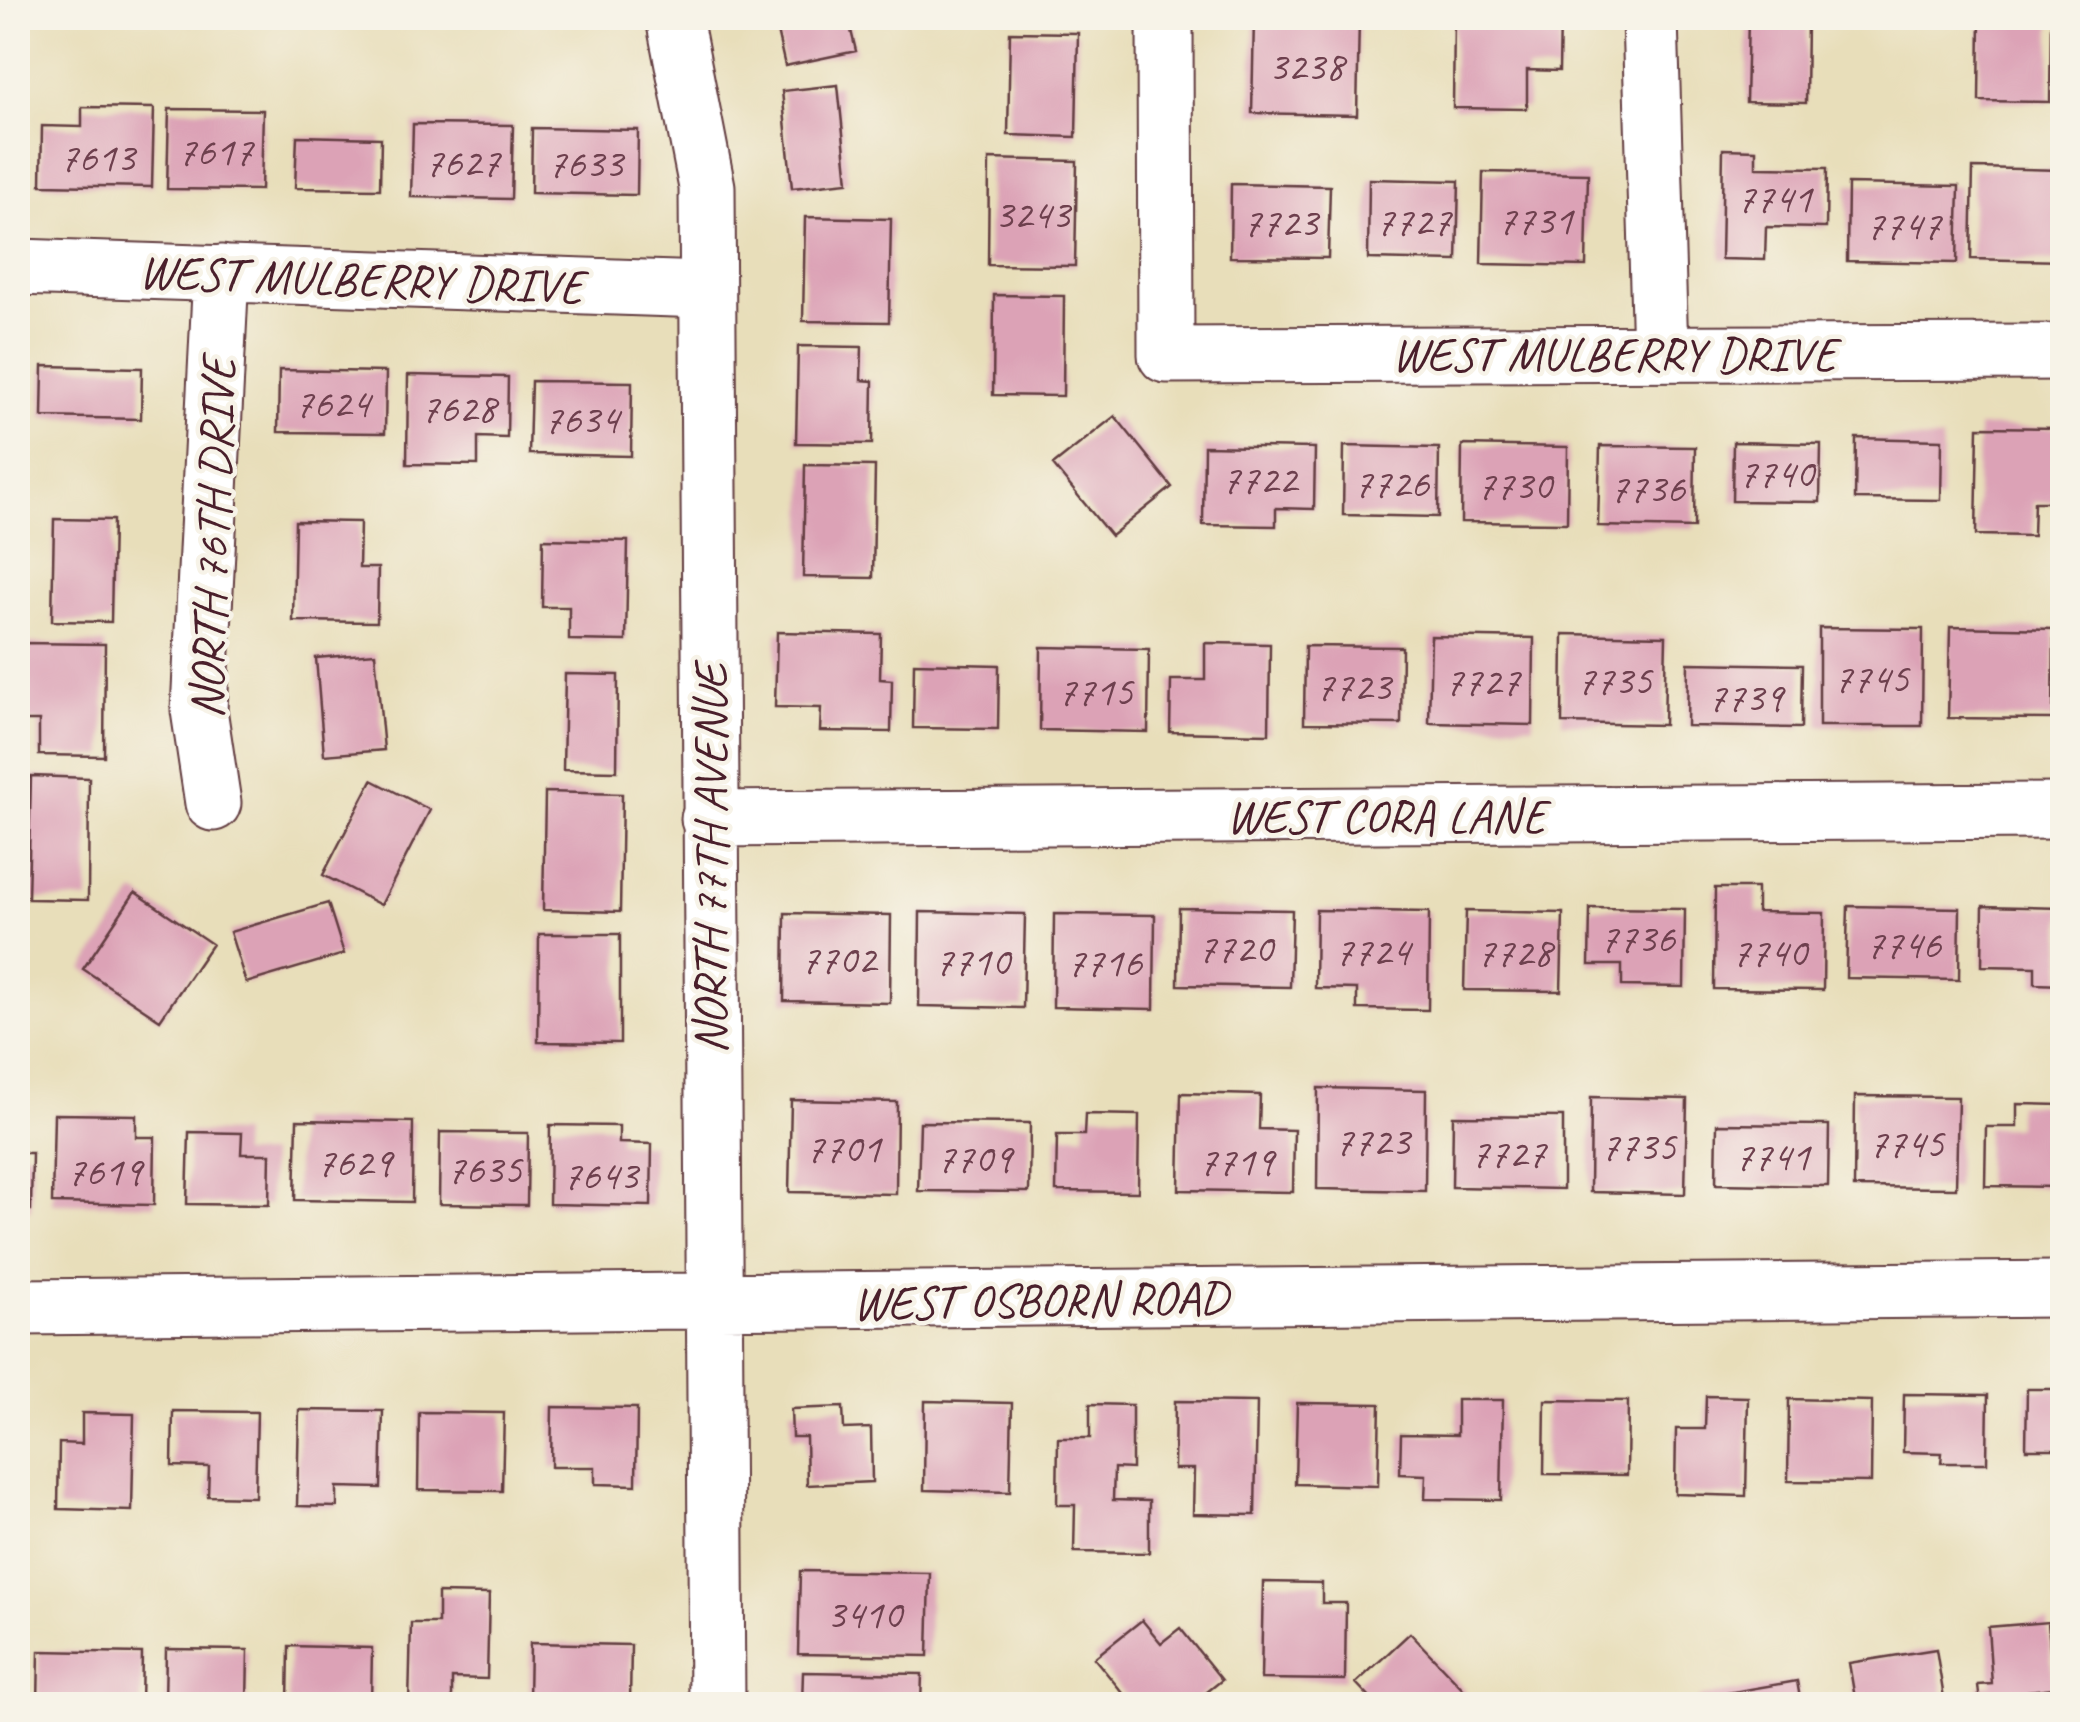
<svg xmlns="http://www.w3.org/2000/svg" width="2080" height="1722" font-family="Caveat,sans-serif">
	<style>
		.building { fill: #dca2b6 }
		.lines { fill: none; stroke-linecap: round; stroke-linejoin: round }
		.minor-casing { stroke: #623c40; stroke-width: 59 }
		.minor { stroke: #fff; stroke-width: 55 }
		.labels { text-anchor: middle; stroke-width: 9; stroke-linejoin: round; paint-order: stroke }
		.number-label { font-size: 42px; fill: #6e404e }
		.street-label { font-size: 48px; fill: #4a1f2b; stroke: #f7f3e8 }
	</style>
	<rect width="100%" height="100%" fill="#f7f3e8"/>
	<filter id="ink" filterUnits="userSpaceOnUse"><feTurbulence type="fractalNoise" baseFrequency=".01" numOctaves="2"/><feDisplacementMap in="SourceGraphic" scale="20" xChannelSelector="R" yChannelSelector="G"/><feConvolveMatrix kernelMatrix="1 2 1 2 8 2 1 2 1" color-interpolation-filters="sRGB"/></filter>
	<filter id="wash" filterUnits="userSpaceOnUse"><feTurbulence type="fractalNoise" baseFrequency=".0048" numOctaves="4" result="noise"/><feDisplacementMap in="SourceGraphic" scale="40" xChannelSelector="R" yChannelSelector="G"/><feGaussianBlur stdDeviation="2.25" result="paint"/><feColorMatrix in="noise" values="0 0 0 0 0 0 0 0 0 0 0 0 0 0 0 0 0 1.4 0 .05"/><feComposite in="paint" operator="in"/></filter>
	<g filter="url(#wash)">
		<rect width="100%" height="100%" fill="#e8deba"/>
		<g id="blocks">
			<path class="building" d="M774 18H848L856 51 785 66Z
				M1254 18H1359L1357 115 1252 113Z
				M1454 18H1560L1559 71 1527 70V109L1453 108Z
				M1748 18H1807L1806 103 1746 102Z
				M1980 18 2051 19 2050 102 1979 101Z
				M1010 32 1078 33 1076 137 1008 135Z
				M838 85 848 182 792 188 782 91Z
				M82 107 154 108 152 187 41 185 42 126 82 127Z
				M169 109 263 110 261 190 167 189Z
				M413 124 513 125 511 199 411 197Z
				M532 128 638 130 637 195 531 193Z
				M297 136 381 138 380 189 295 188Z
				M1723 149 1756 150V167L1827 168 1826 228 1766 227 1765 260 1721 259Z
				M989 159 1077 161 1075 266 988 265Z
				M1973 168 2062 170V261L1971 259Z
				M1483 172 1588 174 1586 266 1481 264Z
				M1369 179 1459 181 1457 261 1368 259Z
				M1231 184 1330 186 1328 258 1230 257Z
				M1848 184 1959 186 1957 263 1847 261Z
				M805 217 891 219 889 322 803 321Z
				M994 295 1064 296 1063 396 993 395Z
				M798 346 862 347 861 380 873 381 872 444 796 443Z
				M43 366 142 368 141 419 42 417Z
				M279 370 386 372 385 433 278 432Z
				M408 375 508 377 507 438 478 437V465L407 464Z
				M531 381 632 382 631 456 529 454Z
				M1115 416 1172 487 1111 536 1053 465Z
				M1978 427 2062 428V502H2034L2033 536 1976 535Z
				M1856 438 1942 440 1941 500 1855 499Z
				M1733 442 1821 444 1820 502 1732 501Z
				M1462 445 1568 447 1567 523 1461 522Z
				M1204 446 1315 448 1314 509 1276 508V526L1203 525Z
				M1344 446 1439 448 1438 517 1343 515Z
				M1600 446 1695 447 1694 528 1598 526Z
				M805 465 875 466 873 578 803 577Z
				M54 519 113 520 111 622 52 621Z
				M295 521 360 522 359 568H378L377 622 293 621Z
				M543 539 628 541 626 641 569 640V607H542Z
				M1950 627 2054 629 2053 719 1948 718Z
				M1819 628 1923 629 1922 726H1819Z
				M777 632 881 634 880 679 892 680 891 732 820 731 821 708 775 707Z
				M1563 634 1666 636 1664 725 1562 723Z
				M1431 636 1534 638 1533 725 1429 723Z
				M18 643 105 644 104 756 39 755V721H18Z
				M1205 643 1270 644 1269 734 1170 732 1171 680H1205Z
				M1305 646 1402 647 1401 724 1304 723Z
				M1041 647 1149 649 1148 732 1040 730Z
				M375 653 384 750 324 755 316 658Z
				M914 663 999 665 998 729 913 728Z
				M1688 663 1802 665 1801 728 1687 726Z
				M565 674 618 675 617 771 563 770Z
				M31 776 89 778 88 900 28 899Z
				M372 780 430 810 381 905 323 875Z
				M545 792 622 794 620 912 543 910Z
				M1715 888H1757V912L1824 913 1823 990 1714 989Z
				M135 892 212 944 160 1020 83 969Z
				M328 903 344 954 246 983 230 932Z
				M1848 906 1960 908 1959 980 1846 978Z
				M1983 906 2062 908V985L2035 984V967L1982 966Z
				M1179 908 1292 910 1290 987 1178 985Z
				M1590 908 1685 909 1684 987 1622 986V965H1589Z
				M1316 910 1429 912 1428 1010 1357 1009V989L1315 988Z
				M1466 911 1563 913 1561 991 1464 990Z
				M920 912 1025 914 1023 1008 919 1006Z
				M785 913 891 915 890 1003 784 1001Z
				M1054 914 1155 915 1154 1009 1053 1007Z
				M539 934H620V1043L538 1042Z
				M1318 1088 1426 1090 1425 1191 1317 1189Z
				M1181 1093 1260 1095 1259 1129 1294 1130 1293 1192 1179 1190Z
				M1855 1096 1958 1097 1956 1188 1854 1187Z
				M1591 1097 1687 1099 1685 1194 1590 1192Z
				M791 1100 897 1102 896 1194 789 1192Z
				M2017 1104 2062 1105V1187L1985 1186 1986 1127H2017Z
				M54 1114 136 1115V1137H155L154 1205 52 1203Z
				M1085 1114 1139 1115 1138 1192 1056 1191 1057 1135H1084Z
				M1453 1116 1563 1117V1189L1452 1187Z
				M297 1120 413 1122 412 1202 295 1200Z
				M920 1122 1030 1123 1029 1192 918 1191Z
				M1717 1124 1829 1125 1828 1186 1716 1184Z
				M550 1125 619 1126V1143L652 1144 651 1206 549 1204Z
				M189 1132 242 1133 241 1154H270L269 1205 187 1204Z
				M440 1132 528 1133 527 1205 439 1204Z
				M18 1153H32L31 1210H18Z
				M2027 1389H2062V1449H2026Z
				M1904 1394 1988 1395 1987 1463H1941L1942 1453 1903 1452Z
				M1706 1396 1748 1397 1746 1496 1675 1494 1676 1429H1705Z
				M1789 1399 1872 1401 1871 1482 1788 1481Z
				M1457 1400H1503L1501 1500 1425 1499 1426 1475 1400 1474 1401 1434 1457 1435Z
				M1545 1400 1628 1401 1627 1475 1544 1474Z
				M925 1401 1012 1403 1010 1492 924 1490Z
				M1175 1401 1257 1402 1255 1515 1193 1514 1194 1469H1174Z
				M1297 1403 1380 1404 1378 1486 1295 1484Z
				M1090 1404 1132 1405V1469L1114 1468 1113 1500 1149 1501V1553L1074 1552 1075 1505H1057L1058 1438H1090Z
				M552 1407 637 1408 636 1485 595 1484V1467H551Z
				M843 1407 844 1429 871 1428 872 1482 807 1485 806 1437H792L791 1409Z
				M299 1410 383 1411 381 1488 337 1487V1507L297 1506Z
				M173 1411 257 1412 255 1497 208 1496 209 1467 172 1466Z
				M419 1412 504 1413 502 1491 418 1490Z
				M82 1413 134 1414 132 1511 58 1509 59 1443 82 1444Z
				M800 1571 930 1573 928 1656 798 1654Z
				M1263 1582 1322 1583V1603H1346L1345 1680 1261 1679Z
				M438 1593 489 1594 487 1679 452 1678V1704H409L411 1623H438Z
				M1142 1620 1161 1643 1180 1628 1222 1680 1192 1704H1132L1094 1658Z
				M2048 1622 2053 1688 2027 1691 2028 1704H1980L1978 1685 1992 1684 1988 1627Z
				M1410 1633 1466 1692 1453 1704H1376L1356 1683Z
				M530 1643 631 1645 630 1702 529 1700Z
				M289 1646 372 1648 371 1704H288Z
				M166 1649 248 1650 247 1704H165Z
				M1936 1649 1945 1704H1856L1849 1663Z
				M39 1651 142 1653 141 1704H38Z
				M803 1672 922 1674 921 1704H802Z
				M1797 1681 1801 1704H1699L1698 1698Z"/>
		</g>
	</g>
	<g filter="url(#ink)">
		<use href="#blocks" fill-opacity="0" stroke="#623c40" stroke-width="2.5"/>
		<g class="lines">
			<defs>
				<path id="minor" d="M674 18 707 187 717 1704
					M1165 18 1166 355 2062 352
					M1650 18 1660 353
					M18 267 705 290
					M213 803 199 710 221 273
					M709 819 2062 811
					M18 1307 2062 1289"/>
			</defs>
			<use href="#minor" class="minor-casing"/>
			<use href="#minor" class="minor"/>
		</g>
	</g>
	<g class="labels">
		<g class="number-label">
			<text x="1306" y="80">3238</text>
			<text x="215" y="165">7617</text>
			<text x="97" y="171">7613</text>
			<text x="462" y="176">7627</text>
			<text x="585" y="177">7633</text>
			<text x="1774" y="212">7741</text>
			<text x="1032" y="228">3243</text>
			<text x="1535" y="234">7731</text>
			<text x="1413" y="235">7727</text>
			<text x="1280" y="236">7723</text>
			<text x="1903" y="239">7747</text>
			<text x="332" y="417">7624</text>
			<text x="458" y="422">7628</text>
			<text x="581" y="433">7634</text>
			<text x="1776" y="487">7740</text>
			<text x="1259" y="493">7722</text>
			<text x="1391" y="497">7726</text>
			<text x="1514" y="499">7730</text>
			<text x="1647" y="502">7736</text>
			<text x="1871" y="692">7745</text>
			<text x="1614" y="694">7735</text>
			<text x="1482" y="695">7727</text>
			<text x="1353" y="700">7723</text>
			<text x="1095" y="705">7715</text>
			<text x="1745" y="711">7739</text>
			<text x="1637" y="952">7736</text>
			<text x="1903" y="958">7746</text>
			<text x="1235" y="962">7720</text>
			<text x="1372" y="965">7724</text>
			<text x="1514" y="966">7728</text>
			<text x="1769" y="966">7740</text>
			<text x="838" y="973">7702</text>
			<text x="972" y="975">7710</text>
			<text x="1104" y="976">7716</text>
			<text x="1372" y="1155">7723</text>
			<text x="1906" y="1157">7745</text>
			<text x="1638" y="1160">7735</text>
			<text x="843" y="1162">7701</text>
			<text x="1508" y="1167">7727</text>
			<text x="1772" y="1170">7741</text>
			<text x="974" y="1172">7709</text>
			<text x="1236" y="1175">7719</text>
			<text x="354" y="1176">7629</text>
			<text x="484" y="1183">7635</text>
			<text x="104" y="1185">7619</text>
			<text x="600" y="1189">7643</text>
			<text x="864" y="1628">3410</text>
		</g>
		<g class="street-label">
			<text transform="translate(361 278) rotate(2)" y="17">WEST MULBERRY DRIVE</text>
			<text x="1614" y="370">WEST MULBERRY DRIVE</text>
			<text transform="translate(211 538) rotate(-88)" y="17">NORTH 76TH DRIVE</text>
			<text x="1386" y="832">WEST CORA LANE</text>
			<text transform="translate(709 859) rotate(-90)" y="17">NORTH 77TH AVENUE</text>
			<text transform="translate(1040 1299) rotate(-1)" y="17">WEST OSBORN ROAD</text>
		</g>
	</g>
	<rect width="2080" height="1722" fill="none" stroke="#f7f3e8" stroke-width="60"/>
</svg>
